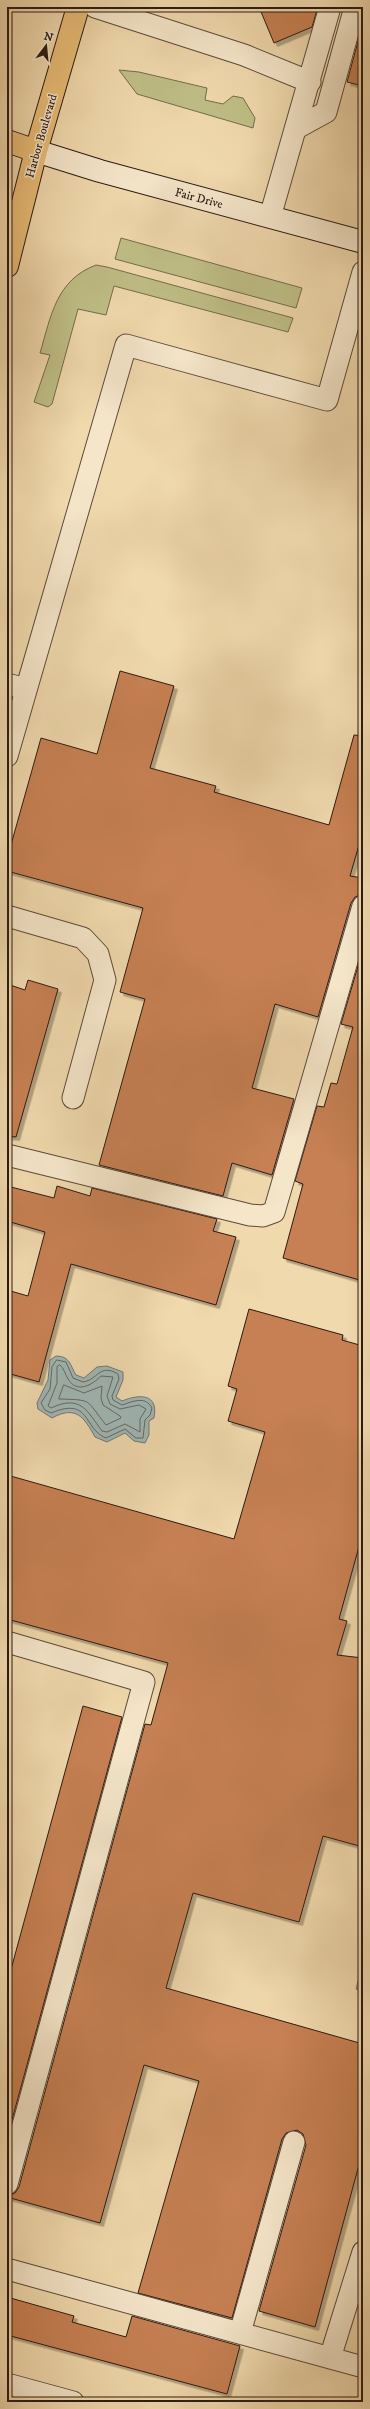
<svg xmlns="http://www.w3.org/2000/svg" width="370" height="2409" font-family="'IM FELL DW Pica',serif">
	<style>
		.green { fill: #bfbe86; stroke: #756c4d }
		.water { fill: #9fb7b5; stroke: #717875 }
		.lines { fill: none; stroke-linecap: round; stroke-linejoin: round }
		.shore { stroke: #656864; stroke-width: 1 }
		.building { fill: #c68053; stroke: #2b1a14; filter: url(#shadow) }
		.service-casing { stroke: #5c4a3a; stroke-width: 23 }
		.secondary-casing { stroke: #2b1a14; stroke-width: 24 }
		.primary-casing { stroke: #2b1a14; stroke-width: 24 }
		.service { stroke: #f5e6ca; stroke-width: 21 }
		.secondary { stroke: #f5e6ca; stroke-width: 22 }
		.primary { stroke: #e8bc76; stroke-width: 22 }
		.labels { text-anchor: middle; stroke-width: 3; stroke-linejoin: round; paint-order: stroke }
		.street-label { font-size: 12px; fill: #2b1a14; stroke: #f5e6ca }
	</style>
	<defs>
		<filter id="shadow"><feDropShadow dx="3.5" dy="3.5" stdDeviation="0" flood-color="#0004"/></filter>
	</defs>
	<rect width="100%" height="100%" fill="#f0d9ad"/>
	<filter id="stains"><feTurbulence type="fractalNoise" baseFrequency=".005" numOctaves="4"/><feColorMatrix values="0 0 0 0 .2 0 0 0 0 .09 0 0 0 0 .02 0 0 0 .5 -.17"/></filter>
	<radialGradient id="worn" r=".72"><stop offset=".6" stop-color="#630" stop-opacity="0"/><stop offset="1" stop-color="#630" stop-opacity=".3"/></radialGradient>
	<path class="green" d="M119 70 139 72 207 88 205 100 223 104 233 96 243 98 255 118 253 128 137 94Z
		M121 238 302 288 296 308 115 259Z
		M96 265 107 267 293 318 288 332 114 286 106 315 78 309 52 404 48 407 34 402 50 355 40 353C51 316 56 280 96 265Z"/>
	<path class="water" d="M56 1356C70 1356 70 1365 76 1375L84 1378 97 1367 107 1366 123 1372V1380L116 1397 122 1401C139 1394 159 1393 154 1418L149 1421V1435L145 1443 134 1441 125 1433 107 1442 95 1437C84 1417 76 1405 52 1418L38 1409 37 1403 48 1380 50 1360Z
		M363 1962V1991L356 1989Z"/>
	<g class="lines">
		<path class="shore" d="M57 1360 66 1362 73 1378 83 1382C98 1380 99 1363 118 1374L119 1379 112 1396 113 1400 122 1405C132 1402 145 1395 152 1408L150 1415 145 1420 143 1438H136L125 1429 106 1438C83 1429 91 1396 51 1413L45 1410 41 1403 50 1389 52 1367Z
			M60 1365C64 1368 65 1374 68 1379 77 1394 92 1385 101 1376L113 1377 107 1396 110 1404 120 1409 139 1405 146 1409 140 1419V1432L125 1424 107 1432 102 1431C87 1411 81 1394 51 1408L48 1406 57 1383V1367Z
			M64 1385 84 1393 102 1386 101 1398 103 1405 120 1416 121 1418 106 1425C85 1399 94 1400 59 1399Z"/>
	</g>
	<path class="building" d="M259 7H318L312 27 274 43Z
		M363 23V86L347 82Z
		M120 671 174 686 150 768 216 786 214 792 329 825 354 735 363 736V831L350 876 363 878V894L355 897 351 903 318 1017 275 1004 252 1088 294 1099 272 1175 232 1163 223 1196 99 1165 145 999 120 992 143 908 7 871V859L41 738 97 754Z
		M363 949V1281L283 1258 303 1184 295 1181 317 1106 324 1107 331 1083 337 1084 353 1027 341 1024Z
		M28 980 58 989 16 1137 7 1136V984L25 990Z
		M7 1186 54 1198 57 1186 90 1196 92 1188 217 1219 213 1231 236 1237 216 1305 71 1264 39 1382 7 1373V1290L28 1296 45 1232 7 1221Z
		M249 1309 343 1335 342 1340 363 1346V1532L339 1619 347 1621 337 1655 363 1658V1847L323 1836 299 1922 193 1893 166 1988 363 2044V2150L315 2327 259 2311 306 2145 303 2134 297 2130 286 2133 282 2139 232 2318 138 2293 199 2081 144 2065 100 2223 7 2197 15 2193 19 2187 145 1724 151 1725 168 1663 7 1619V1475L234 1539 265 1432 228 1421 237 1389 228 1386Z
		M83 1706 122 1717 7 2138V1984Z
		M7 2297 74 2316 72 2322 126 2337 132 2316 240 2346 227 2394 7 2335Z"/>
	<g class="lines">
		<defs>
			<path id="service" d="M95 7 244 55 310 82
				M295 129 326 112 355 7
				M270 217 330 7
				M7 684 26 689
				M7 756 126 345 327 400 363 272
				M7 916 83 938 98 954 105 980 73 1098
				M7 1155 250 1215 263 1216 274 1212 363 906
				M7 1642 144 1682 7 2184
				M7 2269 363 2367
				M240 2333 294 2142
				M330 2358 363 2252
				M7 2384 73 2402"/>
			<path id="secondary" d="M36 151 100 171 363 242"/>
			<path id="primary" d="M7 141 36 151
				M7 266 36 151 78 7"/>
		</defs>
		<use href="#service" class="service-casing"/>
		<use href="#secondary" class="secondary-casing"/>
		<use href="#primary" class="primary-casing"/>
		<use href="#service" class="service"/>
		<use href="#secondary" class="secondary"/>
		<use href="#primary" class="primary"/>
	</g>
	<g class="labels">
		<g class="street-label">
			<text transform="translate(41 136) rotate(-74)" y="4">Harbor Boulevard</text>
			<text transform="translate(199 198) rotate(15)" y="4">Fair Drive</text>
		</g>
	</g>
	<rect width="370" height="2409" fill="none" stroke="#f0d9ad" stroke-width="24"/>
	<rect x="8" y="8" width="354" height="2393" fill="none" stroke="#2b1a14" stroke-width="2"/>
	<rect x="12" y="12" width="346" height="2385" fill="none" stroke="#2b1a14"/>
	<g transform="translate(46 46) rotate(16)" stroke="#f5e6ca" stroke-width="3" paint-order="stroke">
	<path d="M0-3L7 15L0 10L-7 15Z" fill="#2b1a14"/>
	<text y="-6" font-size="11" font-weight="bold" text-anchor="middle" fill="#2b1a14">N</text>
	</g>
	<rect width="100%" height="100%" filter="url(#stains)"/>
	<rect width="100%" height="100%" fill="url(#worn)"/>
</svg>
